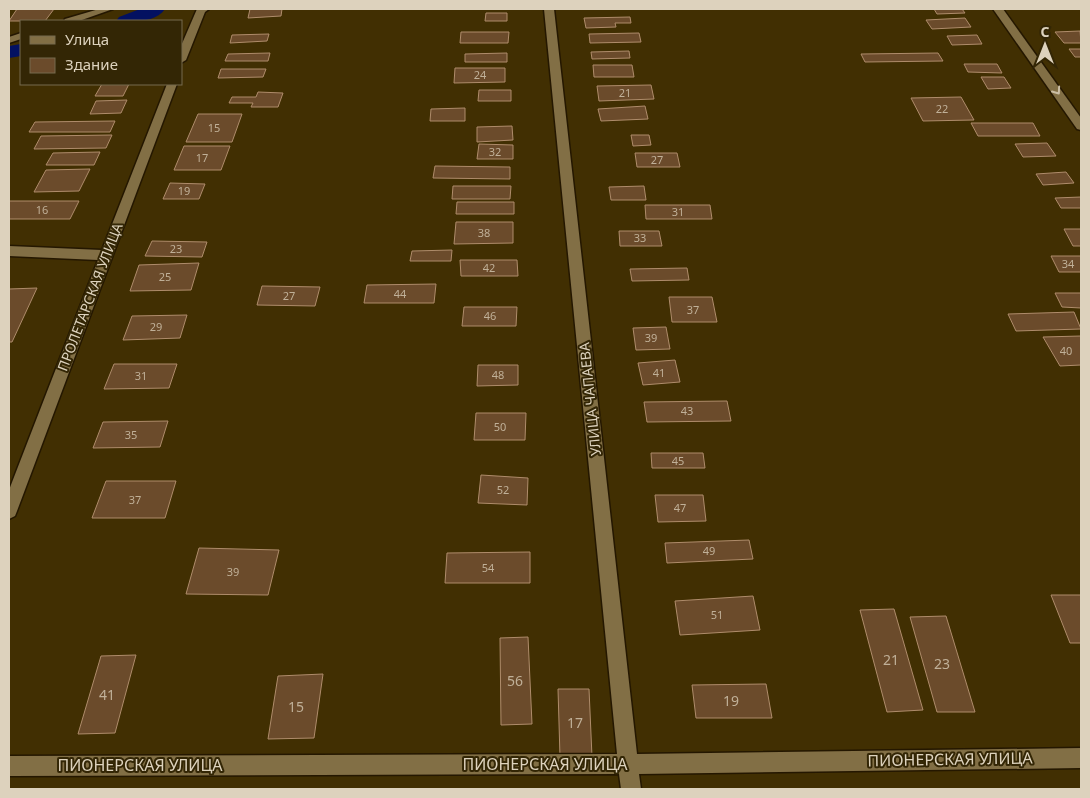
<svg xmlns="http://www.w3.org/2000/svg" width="1090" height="798" font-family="'Noto Sans',sans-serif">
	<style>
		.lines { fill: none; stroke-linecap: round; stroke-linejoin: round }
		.canal { fill: #031161; fill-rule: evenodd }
		.building { fill: #6b4b2b; stroke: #af8c6b }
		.street-casing { stroke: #241700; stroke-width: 3 }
		.secondary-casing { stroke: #241700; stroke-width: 3 }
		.street { fill: #826f45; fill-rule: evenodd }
		.secondary { fill: #826f45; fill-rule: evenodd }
		.oneway { stroke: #cbbea5 }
		.labels { text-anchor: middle; stroke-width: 4; stroke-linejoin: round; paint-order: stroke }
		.number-label { font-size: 11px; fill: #c0b098 }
		.street-label { font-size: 14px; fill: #ddd2bd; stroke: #332605 }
		.near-number-label { font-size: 14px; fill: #c0b098 }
		.near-street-label { font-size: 16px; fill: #ddd2bd; stroke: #332605 }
	</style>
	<rect width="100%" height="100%" fill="#412f02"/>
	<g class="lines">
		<path class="canal" d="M140 9H165C156 23 131 22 116 21L119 17Z
			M21 44V56L9 58V46Z"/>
	</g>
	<path class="building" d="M17 9H54L45 21H9Z
		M250 9H282L281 16 248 18Z
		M934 9H962L965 13 937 14Z
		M486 13H507V21H485Z
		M630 17 631 23H615L616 27 586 28 584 18Z
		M965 18 971 27 932 29 926 20Z
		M1080 31 1081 43H1064L1055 32Z
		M461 32H509L508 43H460Z
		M639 33 641 42 590 43 589 34Z
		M269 34 267 41 230 43 232 35Z
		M977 35 982 44 952 45 947 36Z
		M1069 49H1081V57H1075Z
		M629 51 630 58 592 59 591 52Z
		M270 53 268 61H225L228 54Z
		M507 53V62H465V54Z
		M938 53 943 61 865 62 861 54Z
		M964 64H997L1002 73 968 72Z
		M593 65H632L634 77H594Z
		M455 68H505V82L454 83Z
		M221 69H266L263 77 218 78Z
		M981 77H1004L1011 88 988 89Z
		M102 84H129L123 96H95Z
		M651 85 654 99 599 101 597 86Z
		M479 90H511V101H478Z
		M258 92 283 93 278 107H251L253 103H229L232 97H256Z
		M961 97 974 120 923 121 911 98Z
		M127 100 121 113 90 114 96 101Z
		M645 106 648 119 601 121 598 109Z
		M465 108V121H430L431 109Z
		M198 114H242L232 142H186Z
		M115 121 110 132H29L35 122Z
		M971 123H1033L1040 136H978Z
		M512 126 513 140 477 142V127Z
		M112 135 106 148 34 149 41 136Z
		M631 135H649L651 145 633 146Z
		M1047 143 1056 156 1023 157 1015 144Z
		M479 144 513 145V159H477Z
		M184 146H230L221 170H174Z
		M100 152 94 165H46L53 153Z
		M635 153H677L680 167H637Z
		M435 166 510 167V179L433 178Z
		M90 169 79 191 34 192 46 170Z
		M1066 172 1074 183 1043 185 1036 174Z
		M170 183 205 184 199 199H163Z
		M453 186H511L510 199H452Z
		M644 186 646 200H611L609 187Z
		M1081 197V208H1061L1055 198Z
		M9 201H79L70 219H9Z
		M457 202H514V214H456Z
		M645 205H710L712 219H646Z
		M456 222H513V243L454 244Z
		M1064 229H1081V246H1073Z
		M619 231H659L662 246H620Z
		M152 241 207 242 202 257 145 256Z
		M452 250 451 261H410L412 251Z
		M1051 256H1081V272H1059Z
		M460 260H517L518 276H461Z
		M199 263 191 290 130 291 139 265Z
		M687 268 689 280 632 281 630 269Z
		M436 284 434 303H364L367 285Z
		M262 286 320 287 315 306 257 305Z
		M37 288 12 342H9V289Z
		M1055 293H1081V308L1062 307Z
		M669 297H712L717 322H672Z
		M464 307H517L516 326H462Z
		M1074 312 1081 329 1016 331 1008 314Z
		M187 315 180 338 123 340 132 316Z
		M666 327 670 349 636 350 633 328Z
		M1081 336V365L1060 366 1043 337Z
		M675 360 680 382 643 385 638 363Z
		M114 364H177L169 388 104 389Z
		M478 365H518V385L477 386Z
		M727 401 731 421 647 422 644 402Z
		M476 413H526L525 440H474Z
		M168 421 160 447 93 448 103 422Z
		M651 453H703L705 468H652Z
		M481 475 528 478 527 505 478 503Z
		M106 481H176L165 518H92Z
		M655 495H703L706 521 658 522Z
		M749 540 753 559 667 563 665 543Z
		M199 548 279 550 268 595 186 594Z
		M530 552V583H445L447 553Z
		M1051 595H1081V643H1070Z
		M753 596 760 630 680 635 675 601Z
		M894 609 923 710 887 712 860 610Z
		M946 616 975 712H937L910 617Z
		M528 637 532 724 501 725 500 638Z
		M136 655 115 733 78 734 101 656Z
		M323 674 314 738 268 739 278 676Z
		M766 684 772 718H696L692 685Z
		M558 689H589L592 757H560Z"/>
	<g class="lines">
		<defs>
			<path id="street" d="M99 9H113L79 21H64L65 19Z
				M197 9H209L205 12 186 60 181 63V46Z
				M544 9H554L637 754 1081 748V768L639 774 641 789H621L619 774 9 776V756L617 754Z
				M21 33V39L9 43V37Z
				M167 84H177L17 511 15 516 9 519V490L98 260 9 256V246L102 250Z"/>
			<path id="secondary" d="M993 9H1003L1081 118V130L1077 129Z"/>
		</defs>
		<use href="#street" class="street-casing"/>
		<use href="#secondary" class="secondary-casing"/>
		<use href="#street" class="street"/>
		<use href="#secondary" class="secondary"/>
	</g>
	<defs><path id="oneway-chevron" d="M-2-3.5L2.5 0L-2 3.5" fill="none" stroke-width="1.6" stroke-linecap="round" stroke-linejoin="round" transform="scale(1.25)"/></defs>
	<use class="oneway" href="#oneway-chevron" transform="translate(1057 91) rotate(55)"/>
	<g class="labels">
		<g class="number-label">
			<text x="480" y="79">24</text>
			<text x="625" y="97">21</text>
			<text x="942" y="113">22</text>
			<text x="214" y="132">15</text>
			<text x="495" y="156">32</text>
			<text x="202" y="162">17</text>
			<text x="657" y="164">27</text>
			<text x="184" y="195">19</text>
			<text x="42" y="214">16</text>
			<text x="678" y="216">31</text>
			<text x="484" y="237">38</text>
			<text x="640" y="242">33</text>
			<text x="176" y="253">23</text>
			<text x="1068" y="268">34</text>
			<text x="489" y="272">42</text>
			<text x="165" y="281">25</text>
			<text x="400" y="298">44</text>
			<text x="289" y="300">27</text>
			<text x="693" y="314">37</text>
			<text x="490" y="320">46</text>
			<text x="156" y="331">29</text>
			<text x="651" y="342">39</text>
			<text x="1066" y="355">40</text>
			<text x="659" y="377">41</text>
			<text x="498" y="379">48</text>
			<text x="141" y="380">31</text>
			<text x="687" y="415">43</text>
			<text x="500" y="431">50</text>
			<text x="131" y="439">35</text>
			<text x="678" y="465">45</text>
			<text x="503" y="494">52</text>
			<text x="135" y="504">37</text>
			<text x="680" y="512">47</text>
			<text x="709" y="555">49</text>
			<text x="488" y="572">54</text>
			<text x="233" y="576">39</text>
			<text x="717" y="619">51</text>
		</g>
		<g class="street-label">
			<text transform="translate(90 297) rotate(-69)" y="5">ПРОЛЕТАРСКАЯ УЛИЦА</text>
			<text transform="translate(590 399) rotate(-96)" y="5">УЛИЦА ЧАПАЕВА</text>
		</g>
		<g class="near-number-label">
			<text x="891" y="665">21</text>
			<text x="942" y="669">23</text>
			<text x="515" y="686">56</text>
			<text x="107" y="700">41</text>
			<text x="731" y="706">19</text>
			<text x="296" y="712">15</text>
			<text x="575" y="728">17</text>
		</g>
		<g class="near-street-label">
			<text transform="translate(950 759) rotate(-1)" y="6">ПИОНЕРСКАЯ УЛИЦА</text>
			<text x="545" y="770">ПИОНЕРСКАЯ УЛИЦА</text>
			<text x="140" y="771">ПИОНЕРСКАЯ УЛИЦА</text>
		</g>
	</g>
	<rect width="1090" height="798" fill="none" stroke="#ddd2bd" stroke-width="20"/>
	<rect x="20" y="20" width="162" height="65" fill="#332605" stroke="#776b4f"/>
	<rect x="30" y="36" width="25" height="8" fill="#826f45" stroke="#776b4f"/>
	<text x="65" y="45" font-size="15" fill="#ddd2bd">Улица</text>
	<rect x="30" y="58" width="25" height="15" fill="#6b4b2b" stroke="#776b4f"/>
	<text x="65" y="70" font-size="15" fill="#ddd2bd">Здание</text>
	<g transform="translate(1045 45)" stroke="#332605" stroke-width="4" paint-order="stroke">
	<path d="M0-4L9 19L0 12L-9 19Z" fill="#ddd2bd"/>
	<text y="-8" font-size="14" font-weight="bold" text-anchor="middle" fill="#ddd2bd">С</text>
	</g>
</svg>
